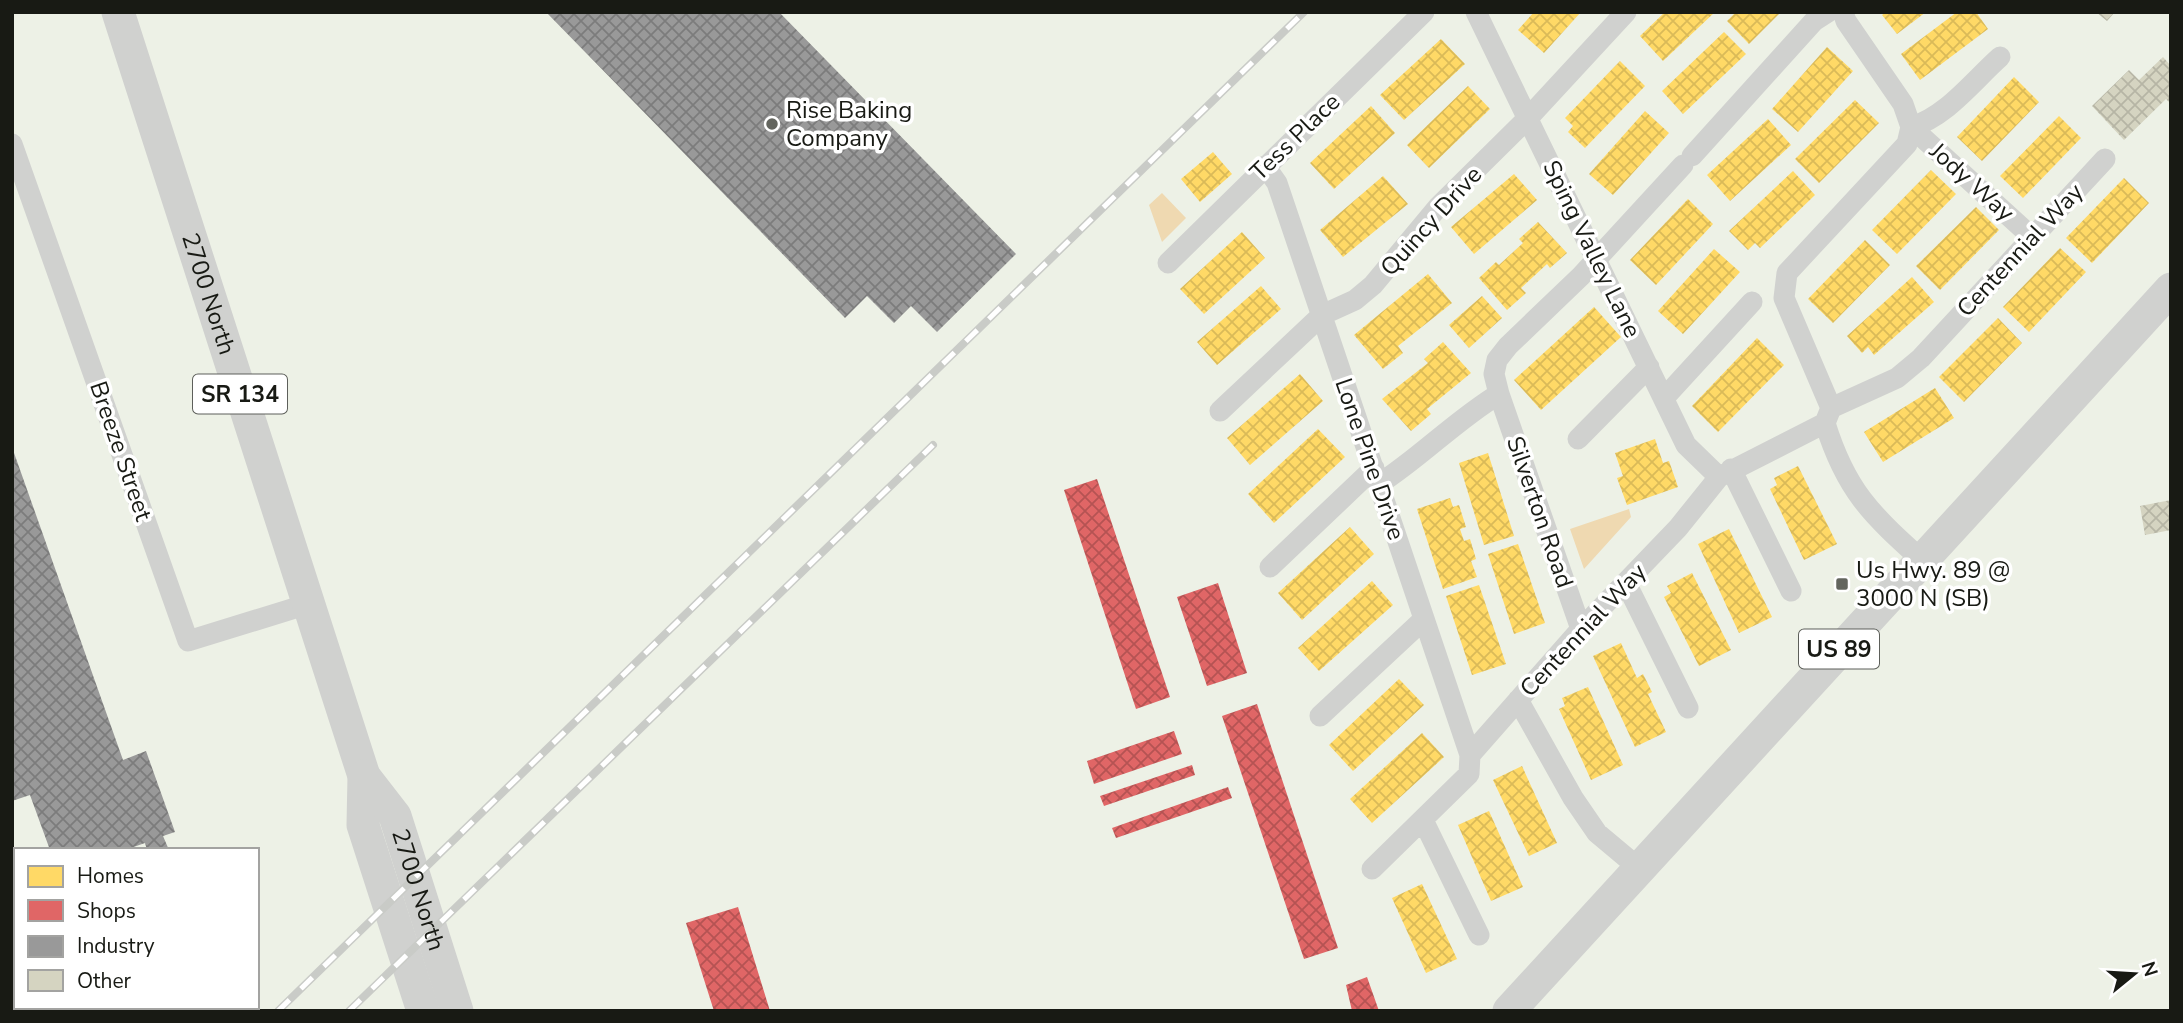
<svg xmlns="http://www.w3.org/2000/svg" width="2183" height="1023" font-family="'Nunito Sans',sans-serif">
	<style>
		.green { fill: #efd9b1 }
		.homes { fill: url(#homes-cross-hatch) }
		.shops { fill: url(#shops-cross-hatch) }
		.industry { fill: url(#industry-cross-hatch) }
		.building { fill: url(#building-cross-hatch) }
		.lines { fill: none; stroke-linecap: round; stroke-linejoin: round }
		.minor { stroke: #d0d1cf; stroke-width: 21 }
		.primary { stroke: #d0d1cf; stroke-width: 33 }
		.rail-casing { stroke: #c9cbc7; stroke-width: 8 }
		.rail { stroke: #fff; stroke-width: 5; stroke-dasharray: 16; stroke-linecap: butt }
		.poi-dot { fill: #63655e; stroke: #fff; stroke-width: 2.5 }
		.labels { text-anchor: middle; stroke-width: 7; stroke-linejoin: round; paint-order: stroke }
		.shield { fill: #fff; stroke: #5d5f5a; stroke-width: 2 }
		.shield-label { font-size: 23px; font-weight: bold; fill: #181a14 }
		.poi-label { font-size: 24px; fill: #181a14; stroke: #fff; text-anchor: start }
		.street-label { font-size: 24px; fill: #181a14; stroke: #fff }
	</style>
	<defs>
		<pattern id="homes-cross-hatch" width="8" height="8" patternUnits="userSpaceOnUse" patternTransform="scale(1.75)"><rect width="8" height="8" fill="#ffd966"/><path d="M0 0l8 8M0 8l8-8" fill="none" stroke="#daba58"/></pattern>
		<pattern id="shops-cross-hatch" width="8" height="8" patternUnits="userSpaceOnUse" patternTransform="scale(1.75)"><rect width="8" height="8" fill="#e06666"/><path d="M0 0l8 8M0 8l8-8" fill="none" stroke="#b55353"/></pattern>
		<pattern id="industry-cross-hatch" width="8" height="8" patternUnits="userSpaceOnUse" patternTransform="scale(1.75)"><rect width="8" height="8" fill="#999"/><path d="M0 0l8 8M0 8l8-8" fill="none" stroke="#7c7c7c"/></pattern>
		<pattern id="building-cross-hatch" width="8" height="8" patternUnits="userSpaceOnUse" patternTransform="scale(1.75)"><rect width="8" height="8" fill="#d5d4c1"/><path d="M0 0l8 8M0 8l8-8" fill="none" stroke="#b6b5a5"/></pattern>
	</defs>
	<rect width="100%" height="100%" fill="#edf1e6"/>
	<path class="green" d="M1162 193 1186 218 1162 242 1149 205Z
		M1629 509 1631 517 1584 569 1570 529Z"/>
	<path class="homes" d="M1534 12H1581L1544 53 1518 30Z
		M1665 12H1715L1663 61 1640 36Z
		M1736 12H1781L1749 44 1727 21Z
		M1886 12H1926L1897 34 1882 15Z
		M1957 12H1976L1988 29 1920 80 1901 54Z
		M1724 32 1746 54 1683 114 1662 91Z
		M1441 39 1465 64 1404 120 1380 95Z
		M1827 47 1853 71 1798 132 1772 109Z
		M1620 61 1645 86 1585 148 1568 132 1573 126 1565 118Z
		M2014 77 2039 102 1982 161 1957 137Z
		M1468 86 1490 109 1429 168 1407 145Z
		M1855 100 1879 123 1819 183 1795 159Z
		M1371 106 1395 133 1334 189 1310 163Z
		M1645 111 1669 133 1613 195 1589 174Z
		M2059 116 2081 138 2023 198 2000 176Z
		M1768 119 1791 145 1730 201 1707 175Z
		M1213 152 1232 174 1200 202 1181 179Z
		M1931 170 1956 194 1897 254 1872 230Z
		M1793 171 1815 195 1760 248 1755 243 1748 250 1729 231Z
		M1514 174 1537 200 1474 254 1451 227Z
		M1383 176 1408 204 1343 257 1320 230Z
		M2124 178 2149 203 2092 263 2066 238Z
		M1688 199 1713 224 1656 285 1630 260Z
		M1976 207 1999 230 1940 290 1916 266Z
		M1538 222 1567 253 1550 268 1547 264 1521 288 1526 293 1507 310 1479 278 1496 262 1499 265 1523 243 1519 239Z
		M1242 232 1265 258 1204 314 1180 289Z
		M1865 240 1890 265 1833 323 1808 299Z
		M2060 248 2086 272 2029 332 2003 307Z
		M1714 249 1740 272 1683 334 1658 311Z
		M1428 274 1452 303 1398 346 1403 353 1383 369 1354 335Z
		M1912 277 1934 302 1874 355 1868 347 1862 353 1847 336Z
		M1261 286 1281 309 1217 365 1197 342Z
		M1482 296 1502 318 1469 348 1449 325Z
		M1594 307 1621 337 1541 410 1514 380Z
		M1998 318 2022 343 1964 402 1939 377Z
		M1757 338 1784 365 1718 432 1692 406Z
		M1443 342 1471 373 1427 409 1431 414 1411 431 1382 399 1428 363 1424 359Z
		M1300 374 1323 401 1250 465 1227 438Z
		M1935 388 1954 418 1883 462 1864 432Z
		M1318 429 1345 457 1274 523 1248 494Z
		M1655 439 1663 463 1669 461 1678 487 1627 505 1617 478 1623 476 1615 453Z
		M1488 453 1514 536 1484 545 1459 463Z
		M1798 466 1837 544 1804 560 1770 489 1777 485 1774 478Z
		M1450 498 1453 507 1459 505 1466 527 1460 529 1464 541 1470 539 1476 559 1471 561 1477 577 1443 589 1417 509Z
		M1350 527 1374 554 1302 620 1278 593Z
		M1729 529 1772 617 1739 633 1698 544Z
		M1518 544 1545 623 1514 634 1488 554Z
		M1692 573 1731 650 1699 666 1664 597 1671 593 1667 586Z
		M1372 581 1393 605 1319 671 1298 648Z
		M1479 585 1506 664 1472 675 1446 596Z
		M1621 643 1637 678 1643 674 1652 692 1648 694 1666 732 1635 747 1593 656Z
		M1399 679 1424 705 1353 771 1329 745Z
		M1588 687 1623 765 1591 780 1559 709 1565 706 1562 698Z
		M1422 733 1444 757 1372 823 1350 799Z
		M1522 766 1557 843 1529 856 1493 780Z
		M1489 811 1523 887 1491 901 1458 825Z
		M1422 884 1457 959 1426 973 1392 898Z"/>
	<path class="shops" d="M1097 479 1170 697 1136 709 1064 490Z
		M1218 583 1247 673 1207 686 1177 597Z
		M1257 704 1338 948 1304 959 1222 716Z
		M1174 731 1182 754 1094 784 1087 761Z
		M1192 765 1195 775 1104 806 1100 796Z
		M1228 787 1232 798 1116 838 1112 828Z
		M738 907 770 1011H714L686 923Z
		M1367 977 1379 1011H1352L1346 985Z"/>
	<path class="industry" d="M546 12H779L1016 254 937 332 911 306 894 323 867 296 845 318Z
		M13 450 123 760 146 751 175 832 163 836 169 850H147L145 843 125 850H50L30 795 12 801Z"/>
	<path class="building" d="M2096 12H2115L2107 21Z
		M2163 57 2171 66V104L2166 99 2124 140 2092 106 2129 70 2139 80Z
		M2171 500V530L2145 535 2140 506Z"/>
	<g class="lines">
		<path class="minor" d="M1476 12 1686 445 1719 477
			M1843 12 1846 21 1903 104 1911 127 1907 144 1787 273 1784 298 1831 408 1825 423C1846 491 1871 514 1923 561
			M1911 127 2032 237
			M1911 127C1946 117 1973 81 2000 57
			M12 144 188 641 308 604
			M1692 156 1814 21 1828 12
			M1265 166 1277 183 1470 755
			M1168 263 1424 12
			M1499 394 1581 629
			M1665 397 1752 302
			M1831 408 1897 378 1921 358 2105 159
			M1220 411 1322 315 1355 300 1373 285 1438 207 1528 118 1626 12
			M1578 439 1649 367
			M1731 469 1791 591
			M1379 484C1421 457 1456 420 1499 394L1494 374 1497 360 1508 346 1581 276 1683 165
			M1270 567 1374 468
			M1626 583 1688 708
			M1518 700 1573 798 1597 833 1640 869
			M1320 716 1423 620
			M1423 820 1479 935
			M1372 869 1469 774 1470 755 1581 629 1678 528 1719 477 1825 423"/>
		<g class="primary">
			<path id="s1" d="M118 12 364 776 363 825 423 1011"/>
			<path id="s2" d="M364 776 395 816 457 1011"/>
			<path d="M1509 1011 2171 289"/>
		</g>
		<defs>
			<path id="rail" d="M278 1011 1304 12
				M349 1011 933 445"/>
		</defs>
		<use href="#rail" class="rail-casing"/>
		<use href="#rail" class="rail"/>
	</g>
	<g class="poi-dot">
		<circle cx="772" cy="124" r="7"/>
		<rect x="1835" y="577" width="14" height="14" rx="3.5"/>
	</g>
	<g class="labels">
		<g class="shield">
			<rect x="193" y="374.5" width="94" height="39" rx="5"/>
			<rect x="1799" y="629.5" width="80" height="39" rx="5"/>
		</g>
		<g class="shield-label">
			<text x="240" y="402">SR 134</text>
			<text x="1839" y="657">US 89</text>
		</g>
		<g class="poi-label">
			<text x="786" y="118">Rise Baking<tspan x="786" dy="28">Company</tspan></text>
			<text x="1856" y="578">Us Hwy. 89 @<tspan x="1856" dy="28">3000 N (SB)</tspan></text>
		</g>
		<g class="street-label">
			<text transform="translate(1295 137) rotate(-44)" y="8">Tess Place</text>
			<text transform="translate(1972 182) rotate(42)" y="8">Jody Way</text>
			<text transform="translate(1431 221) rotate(-48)" y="8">Quincy Drive</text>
			<text transform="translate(1592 249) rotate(64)" y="8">Sping Valley Lane</text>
			<text transform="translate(2020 250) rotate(-47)" y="8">Centennial Way</text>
			<text dy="8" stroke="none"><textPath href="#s1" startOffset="296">2700 North</textPath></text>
			<text transform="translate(121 451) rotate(71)" y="8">Breeze Street</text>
			<text transform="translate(1370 459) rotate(71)" y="8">Lone Pine Drive</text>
			<text transform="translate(1540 512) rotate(71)" y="8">Silverton Road</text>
			<text transform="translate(1583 630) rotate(-47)" y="8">Centennial Way</text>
			<text dy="8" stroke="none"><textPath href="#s2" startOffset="128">2700 North</textPath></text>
		</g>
	</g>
	<rect width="2183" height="1023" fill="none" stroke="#181a14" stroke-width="28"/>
	<rect x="14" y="848" width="245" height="161" fill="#ffffff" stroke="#a3a3a1" stroke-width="2"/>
	<rect x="28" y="866" width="35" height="21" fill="#ffd966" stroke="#a3a3a1" stroke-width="2"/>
	<text x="77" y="883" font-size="21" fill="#181a14">Homes</text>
	<rect x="28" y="900" width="35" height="21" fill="#e06666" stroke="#a3a3a1" stroke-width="2"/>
	<text x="77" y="918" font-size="21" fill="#181a14">Shops</text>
	<rect x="28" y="936" width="35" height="21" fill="#999999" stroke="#a3a3a1" stroke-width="2"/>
	<text x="77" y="953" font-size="21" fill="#181a14">Industry</text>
	<rect x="28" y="970" width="35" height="21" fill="#d5d4c1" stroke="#a3a3a1" stroke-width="2"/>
	<text x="77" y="988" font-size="21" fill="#181a14">Other</text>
	<g transform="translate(2134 974) rotate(72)" stroke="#ffffff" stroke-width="5" paint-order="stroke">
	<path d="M0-5L12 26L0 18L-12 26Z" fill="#181a14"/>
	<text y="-10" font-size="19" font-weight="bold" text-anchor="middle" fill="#181a14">N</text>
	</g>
</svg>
